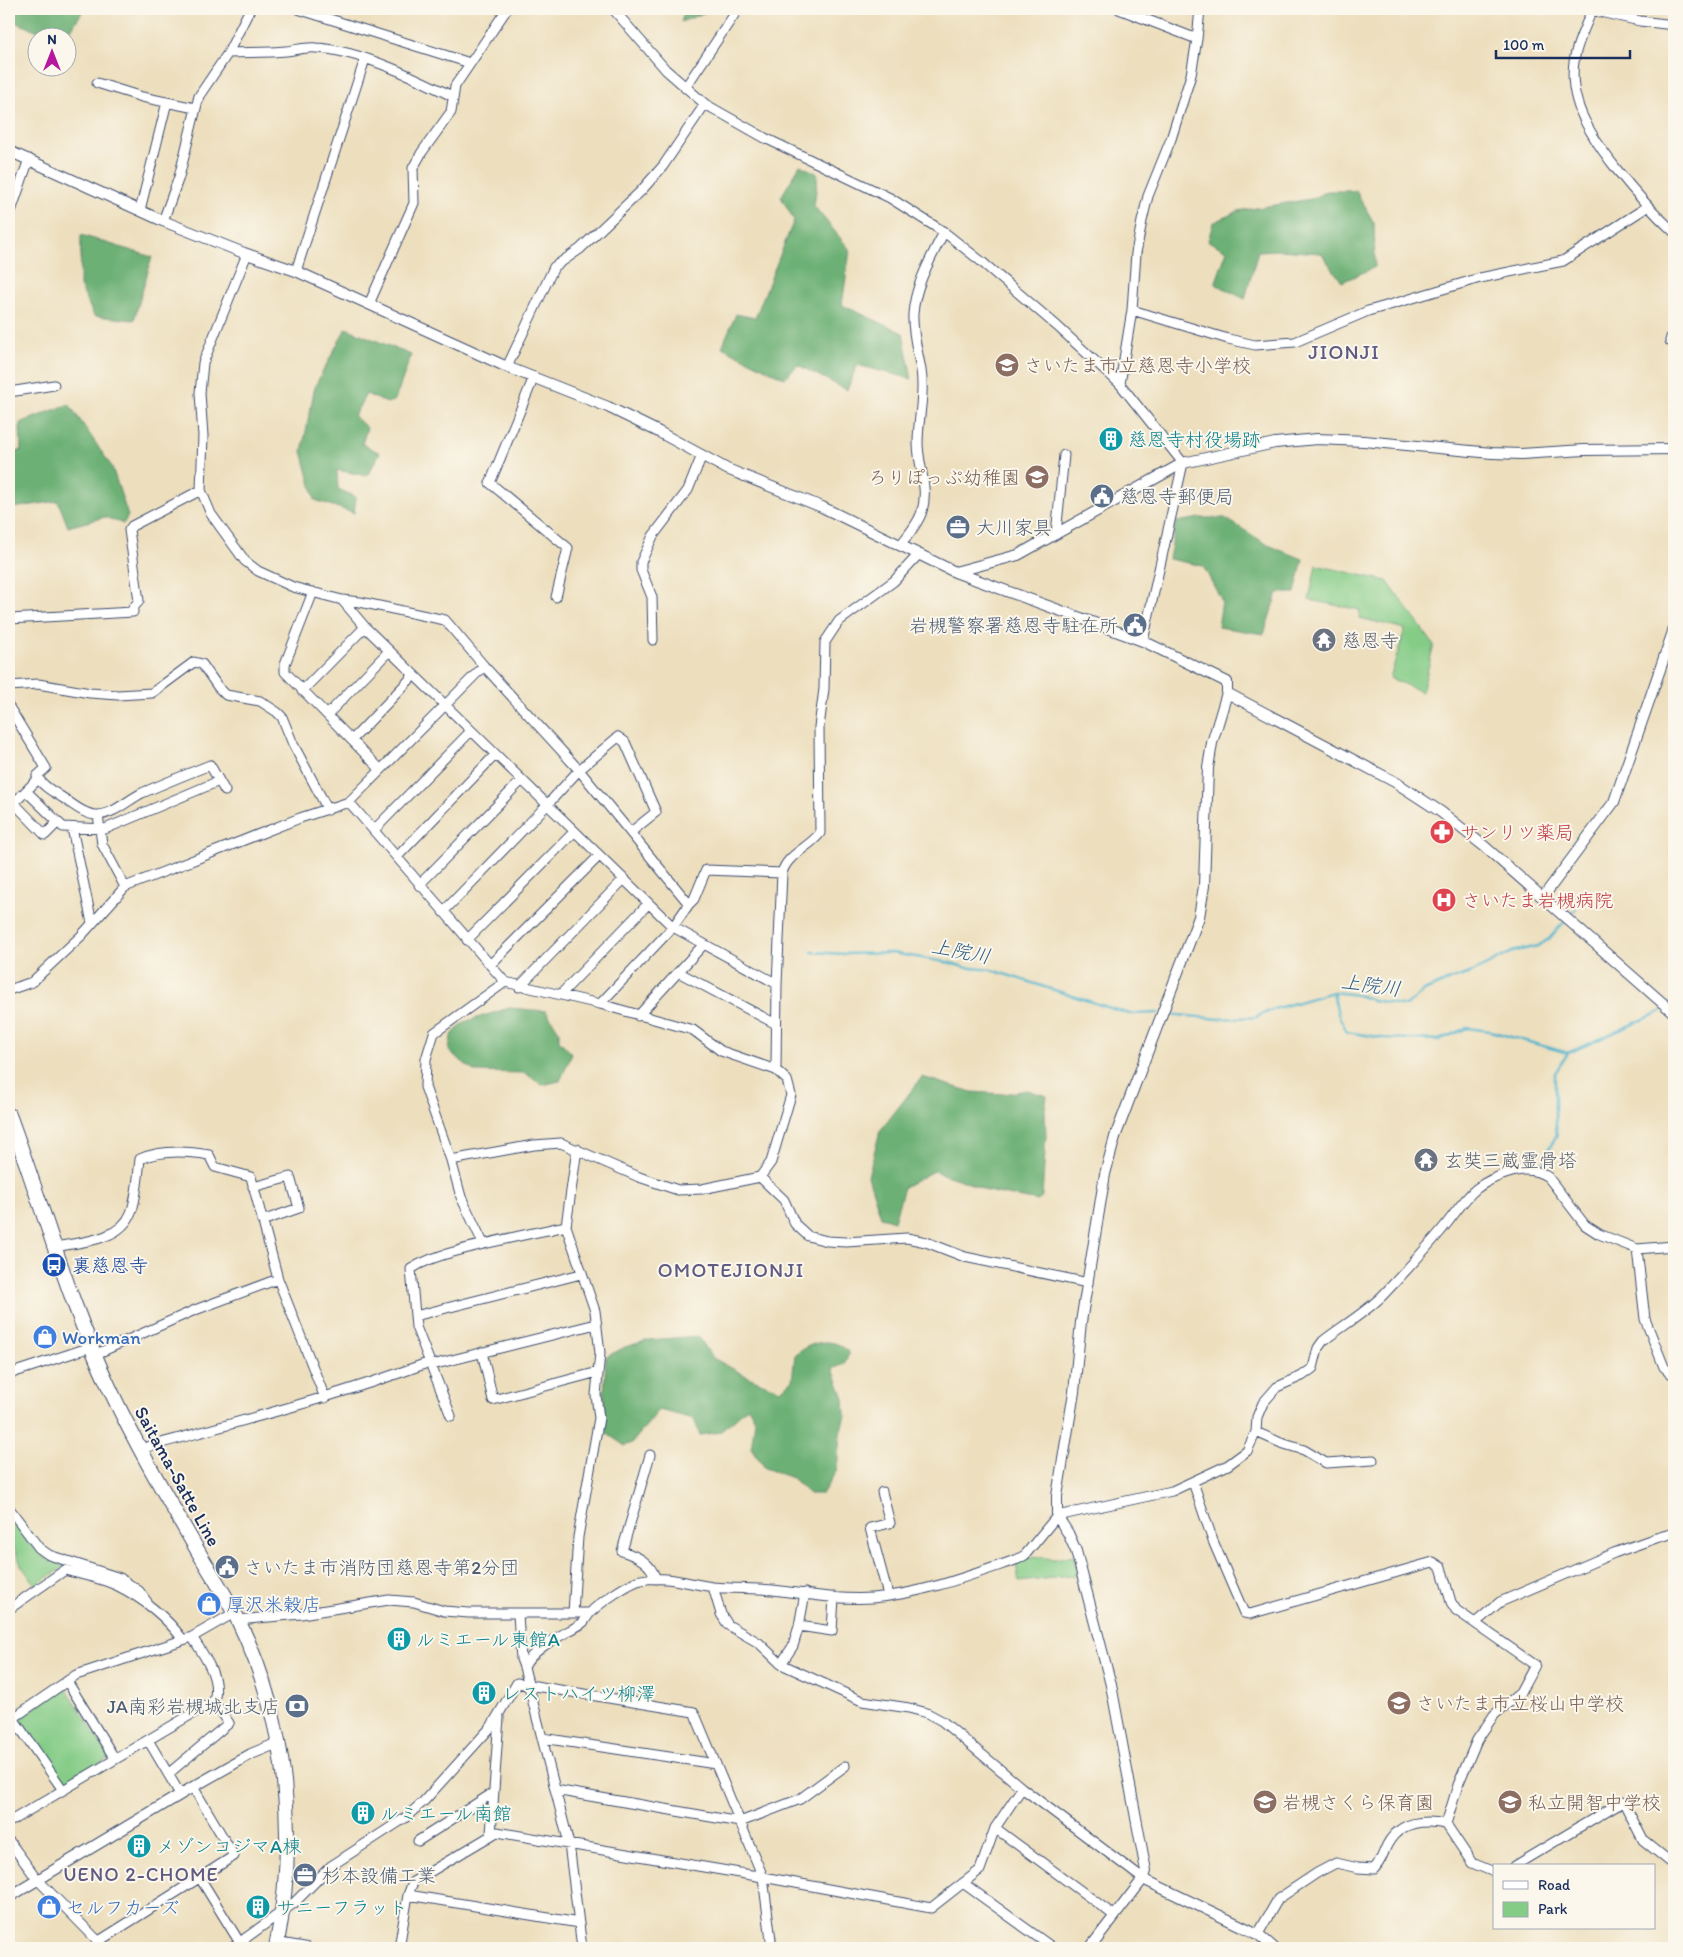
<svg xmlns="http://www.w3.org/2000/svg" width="1683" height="1957" font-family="Itim,'Klee One',sans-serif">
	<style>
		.green { fill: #85cc87; stroke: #507e72 }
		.forest { fill: #6cb074; stroke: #447069 }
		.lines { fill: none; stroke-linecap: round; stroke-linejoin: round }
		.stream { stroke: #4db3cc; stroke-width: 2.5 }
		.minor-casing { stroke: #3a496c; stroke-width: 11 }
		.tertiary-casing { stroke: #3a496c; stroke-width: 12 }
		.primary-casing { stroke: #3a496c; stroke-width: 16 }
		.minor { stroke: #fff; stroke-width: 9 }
		.tertiary { stroke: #fff; stroke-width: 10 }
		.primary { stroke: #fff; stroke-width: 14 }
		.labels { text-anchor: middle; stroke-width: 4; stroke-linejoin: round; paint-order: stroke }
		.education-label { font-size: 19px; fill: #785e54; stroke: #fbf7ec; text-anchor: start }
		.culture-label { font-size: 19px; fill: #0d838f; stroke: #fbf7ec; text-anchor: start }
		.service-label { font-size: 19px; fill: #4e5e75; stroke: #fbf7ec; text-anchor: start }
		.worship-label { font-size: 19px; fill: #5b616d; stroke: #fbf7ec; text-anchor: start }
		.health-label { font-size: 19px; fill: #be3a42; stroke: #fbf7ec; text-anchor: start }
		.transit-label { font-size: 19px; fill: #164399; stroke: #fbf7ec; text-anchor: start }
		.shop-label { font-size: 19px; fill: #366cbe; stroke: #fbf7ec; text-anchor: start }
		.street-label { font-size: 19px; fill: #1b2f5e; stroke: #fbf7ec }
		.water-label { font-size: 20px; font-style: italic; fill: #2c5d84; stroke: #fbf7ec }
		.neighbourhood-label { font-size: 20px; letter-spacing: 1px; fill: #605b83; stroke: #fbf7ec }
		.quarter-label { font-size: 21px; letter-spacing: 1px; fill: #605b83; stroke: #fbf7ec }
	</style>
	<rect width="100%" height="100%" fill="#fbf7ec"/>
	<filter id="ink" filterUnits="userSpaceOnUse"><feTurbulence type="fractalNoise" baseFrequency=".02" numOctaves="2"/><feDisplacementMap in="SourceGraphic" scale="10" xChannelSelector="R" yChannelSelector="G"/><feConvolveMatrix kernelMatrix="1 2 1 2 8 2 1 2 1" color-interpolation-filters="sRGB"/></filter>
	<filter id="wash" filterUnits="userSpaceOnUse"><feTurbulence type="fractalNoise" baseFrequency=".0096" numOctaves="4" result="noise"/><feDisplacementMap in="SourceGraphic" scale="20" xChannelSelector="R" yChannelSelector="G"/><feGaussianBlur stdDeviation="1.12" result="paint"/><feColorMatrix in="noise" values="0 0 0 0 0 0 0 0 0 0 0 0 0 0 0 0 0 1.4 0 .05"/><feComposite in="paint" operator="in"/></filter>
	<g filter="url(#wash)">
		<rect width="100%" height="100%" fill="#eddfbe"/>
		<path class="green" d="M1316 565 1387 581 1434 645 1422 692 1390 678 1405 629 1359 618 1360 610 1309 600Z
			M17 1525 33 1546 45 1558 66 1566 35 1585 21 1565 14 1547 9 1549V1528Z
			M1033 1556 1053 1559 1073 1556 1079 1575 1019 1582 1016 1564Z
			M61 1689H67L108 1755 107 1759 67 1784H62L20 1724 19 1719Z"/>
		<path class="forest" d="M9 9H84L66 38 55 37 9 20Z
			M685 9H708L706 12 681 22Z
			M800 165 818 174 814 206 850 250 842 305 903 333 912 379 857 365 847 390 798 365 784 378 722 347 736 314 755 318 794 220 781 197Z
			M1328 191H1356L1374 223 1375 267 1342 282 1321 253 1279 250 1258 251 1245 299 1215 284 1227 251 1208 241 1213 223 1238 211 1311 199Z
			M81 235 152 257 134 320 94 316 80 286Z
			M346 328 411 355 395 400 387 403 366 394 354 416 367 428 362 444 380 453 367 476 337 470 338 489 356 497 354 513 315 500 302 451 315 386Z
			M69 404 112 467 128 516 123 524 105 517 68 527 58 501 13 508 9 533V453L21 451 20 423Z
			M1200 518H1225L1268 545 1303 559 1295 593H1277L1264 634 1218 627 1222 601 1203 566 1169 559 1176 522Z
			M509 1008 546 1011 559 1031V1040L572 1054 560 1081 542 1085 525 1073 475 1072 449 1051 451 1036 464 1022Z
			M922 1077 972 1092 1004 1094 1027 1090 1047 1096 1045 1109 1046 1137 1042 1196 1038 1201 987 1191 964 1181 933 1171 904 1187 894 1221 881 1217 868 1176 880 1131Z
			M698 1336 713 1358 748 1377 780 1390 792 1381 795 1354C811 1342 835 1335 849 1353L844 1364 833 1369 844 1398 845 1415 840 1434 837 1470 822 1494H809L792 1478 765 1468 751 1448 755 1420 748 1407 720 1432 700 1435 694 1419 659 1410 632 1443 625 1446 606 1433 604 1394 606 1357 625 1347 649 1340Z"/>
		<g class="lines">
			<path class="stream" d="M1569 917 1576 909
				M812 952 845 954 892 953 951 963 964 967 992 970 1129 1014 1158 1013
				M1333 992 1338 1014 1347 1032 1383 1038 1439 1040 1467 1028 1490 1031 1568 1053
				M1669 1004 1674 1000
				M1168 1014 1219 1019 1256 1017 1274 1009 1333 992 1357 995 1373 1000 1406 1006 1424 991 1452 979 1473 972 1512 952 1538 946 1549 939 1565 921
				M1546 1167 1545 1155 1557 1135 1555 1113V1073L1568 1053 1660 1012 1665 1008"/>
		</g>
	</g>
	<g filter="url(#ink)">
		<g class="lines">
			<defs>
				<path id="minor" d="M298 9 470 63
					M613 9 666 70 705 104 765 138 890 198 944 232 982 262 1057 326 1120 384 1183 463 1143 641
					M1119 9 1197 39
					M1592 9C1587 24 1578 40 1575 56 1572 70 1573 87 1577 101 1588 142 1643 203 1674 232
					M1591 10 1640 21 1674 25
					M228 53C247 52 267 53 286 51 296 50 306 47 316 48 358 50 414 77 452 96
					M97 83 142 97 195 108
					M685 88 738 9
					M140 210 167 102
					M9 217 29 159
					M163 221 179 177 199 96 228 53 250 9
					M247 254 203 363 200 393 203 436 201 490 211 514 245 561 258 571 293 587 342 600 360 602 445 620 484 666 579 770 689 904 673 927 600 1004
					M296 271 365 59
					M369 304 414 203 413 168 422 152 451 112 455 86 507 9
					M1132 310 1228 339 1255 345 1295 342 1368 311 1393 304 1480 278 1563 261 1647 207
					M1674 327 1670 341 1674 342
					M507 367 554 267 580 249 641 191 663 166 705 104
					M534 377 490 483 568 548 556 597
					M1120 384 1132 310 1136 253 1142 221 1148 196 1171 139 1191 75 1197 39 1200 9
					M9 392 54 385
					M1056 534 1064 455
					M900 546C907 536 919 523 922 511 929 488 918 465 918 443 918 418 925 395 921 370 918 352 912 333 913 314 915 285 931 258 944 232
					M313 592 285 664V672L380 769
					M342 600 365 627 673 927 777 984
					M9 619 133 612V608L139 601 129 530 132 526 201 490
					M653 640 652 597 641 570V562L653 536 688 490 702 455
					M9 686 38 684 90 693 118 695 152 693 194 662 202 664 218 687 226 695 260 701 277 712 282 717 293 744 328 810
					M302 691 365 627
					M9 707 46 768 37 776C41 785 52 791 60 796 70 802 85 816 98 815 114 814 128 800 142 793 165 783 187 774 210 765L225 791
					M327 715 389 651
					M352 740 414 675
					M38 779 14 803 45 835 58 822
					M26 791 63 827 105 829 219 781
					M349 802 505 982 600 1004 693 1030 721 1051 776 1070 787 1080 791 1095 771 1162 760 1177 702 1189 678 1190 639 1177 561 1143 534 1145 451 1160
					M98 815 102 844 125 887
					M72 828 92 923
					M374 830 471 731
					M397 857 495 755
					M419 885 522 780
					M689 904 694 899 706 870 782 873
					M443 912 547 805 579 770 618 737 625 742 656 812 631 832
					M467 940 574 832
					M490 965 599 856
					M678 972 776 1024
					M519 987 623 880
					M9 990 32 982 81 936 125 887 300 818 349 802 484 666
					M560 995 648 904
					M638 1016 704 944
					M776 1070 777 984 782 873C787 854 809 848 820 833L819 727 824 689 825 642 839 621 894 581 918 555
					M760 1177 784 1200 795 1224 808 1236 827 1241 846 1242 907 1238 926 1242 965 1257 1088 1283
					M253 1187 290 1177 299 1208 262 1221
					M483 1243 461 1197 451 1160 425 1087 426 1059 434 1033 505 982
					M55 1247C80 1242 120 1241 131 1213 137 1197 138 1176 140 1159 161 1150 186 1151 209 1155L215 1167 251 1177 278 1279 325 1398
					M1637 1249 1645 1319 1664 1367 1674 1376
					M415 1316 581 1274
					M482 1352 493 1400 598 1372
					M94 1355 195 1310 278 1279
					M432 1365 596 1324
					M9 1374 91 1347
					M451 1416 416 1327 411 1269C425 1260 441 1255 457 1251 493 1241 529 1234 566 1226
					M1256 1432 1281 1443 1304 1450 1326 1463 1373 1460
					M140 1449C237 1422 335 1397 430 1362
					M650 1455 622 1551C639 1557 650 1562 656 1579
					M1193 1482 1213 1541 1244 1613 1250 1614 1433 1562 1441 1567 1451 1602 1456 1610 1535 1665 1520 1693 1494 1715 1477 1740 1458 1785 1446 1824
					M882 1492 890 1523 870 1528 888 1595
					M9 1508 39 1548 49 1555 120 1578 139 1591 147 1602
					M713 1587 721 1614 728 1625 759 1643 781 1664 862 1701 909 1708 927 1713 942 1721 1022 1788 1143 1879
					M9 1609 65 1570C82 1575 102 1578 118 1586 142 1598 167 1617 183 1640
					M573 1613 578 1537 599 1418 596 1395 600 1353 595 1311 566 1226 577 1149
					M518 1614 521 1659 524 1667
					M238 1620 301 1614 389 1600 414 1602 444 1611 469 1613H589
					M1475 1623 1500 1602 1614 1553 1656 1538 1674 1533
					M799 1626 832 1631 834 1597
					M781 1664 793 1646 799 1626 805 1593
					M67 1681 115 1759
					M13 1718 63 1790
					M9 1721 76 1675 192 1637 234 1613
					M542 1738 716 1764
					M148 1740 180 1794
					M168 1774 229 1723 214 1701C221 1678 204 1655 192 1637
					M555 1790 740 1822 800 1799 845 1766
					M9 1822 214 1701
					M995 1828 1115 1916
					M491 1834 499 1717
					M9 1841 37 1879 105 1948
					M418 1841 493 1793
					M1514 1866 1623 1801 1643 1840 1674 1865
					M200 1878 240 1943
					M963 1883 980 1870 995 1828 1022 1788
					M408 1895 579 1923
					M1258 1934 1278 1899 1317 1873 1336 1863 1358 1868 1374 1869C1382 1860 1382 1855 1387 1845 1399 1822 1422 1819 1446 1824L1472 1863 1494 1872
					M99 1941 234 1856 193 1787
					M232 1948 294 1903 331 1866 405 1818 424 1801 491 1727 517 1683 694 1712 763 1877 772 1948
					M399 1948 408 1895 413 1882 497 1832 763 1877 931 1908 963 1883 1053 1948
					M582 1948 569 1844 524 1667C534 1647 563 1635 581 1624 586 1621 586 1617 590 1613 598 1604 630 1582 641 1580 664 1575 690 1584 713 1587 733 1589 753 1588 773 1590 806 1594 839 1600 872 1598 922 1594 971 1575 1018 1559L1025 1555 1057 1516 1172 1491 1228 1465 1247 1451 1256 1432 1257 1417 1263 1403 1277 1387 1302 1376 1313 1368 1318 1348 1323 1341C1341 1327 1368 1311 1384 1294 1403 1274 1422 1253 1440 1232 1466 1201 1469 1184 1512 1172 1525 1168 1536 1169 1548 1177L1585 1225 1599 1234 1637 1249 1674 1246"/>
				<path id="tertiary" d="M9 151 163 221 244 253 296 271 507 367 608 407 659 432 727 469 822 507 955 572 1143 641 1227 682V693L1212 743 1208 768 1204 886 1199 917 1115 1137 1105 1174 1081 1322 1074 1392 1057 1496V1516L1068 1533 1076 1551 1111 1685 1146 1871 1143 1879 1090 1948
					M955 572 1018 555 1183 463 1275 443 1317 439 1364 441 1492 453 1521 454 1584 450 1674 449
					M1227 693 1395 782 1441 812 1484 846 1674 1013
					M1543 897 1614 802 1674 629
					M1143 1879 1258 1934 1274 1948
					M9 1897 193 1787 251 1754 278 1743
					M277 1943 307 1948"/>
				<path id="primary" d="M9 1115C43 1206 68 1301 110 1389 135 1443 165 1494 195 1546 209 1571 226 1595 238 1620 288 1722 298 1838 276 1948"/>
			</defs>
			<use href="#minor" class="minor-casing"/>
			<use href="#tertiary" class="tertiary-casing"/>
			<use href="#primary" class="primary-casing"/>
			<use href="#minor" class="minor"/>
			<use href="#tertiary" class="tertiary"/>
			<use href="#primary" class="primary"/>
		</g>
	</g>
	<defs>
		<symbol id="school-disc" viewBox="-11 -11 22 22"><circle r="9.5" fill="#8d6e63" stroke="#fbf7ec"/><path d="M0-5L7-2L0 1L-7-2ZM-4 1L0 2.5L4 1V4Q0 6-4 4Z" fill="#fff"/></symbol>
		<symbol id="building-disc" viewBox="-11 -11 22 22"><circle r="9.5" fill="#0f9aa8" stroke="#fbf7ec"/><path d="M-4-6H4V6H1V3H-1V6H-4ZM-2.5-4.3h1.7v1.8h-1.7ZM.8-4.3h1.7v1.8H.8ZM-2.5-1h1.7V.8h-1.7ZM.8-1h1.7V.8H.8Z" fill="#fff"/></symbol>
		<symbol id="civic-disc" viewBox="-11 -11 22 22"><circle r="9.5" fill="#5c6f8a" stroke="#fbf7ec"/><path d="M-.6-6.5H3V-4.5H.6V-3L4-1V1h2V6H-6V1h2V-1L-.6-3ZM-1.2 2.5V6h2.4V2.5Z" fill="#fff"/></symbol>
		<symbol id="office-disc" viewBox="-11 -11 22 22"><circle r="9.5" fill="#5c6f8a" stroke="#fbf7ec"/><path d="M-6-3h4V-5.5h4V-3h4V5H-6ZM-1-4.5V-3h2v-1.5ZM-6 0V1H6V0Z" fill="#fff"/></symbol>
		<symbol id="temple-disc" viewBox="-11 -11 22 22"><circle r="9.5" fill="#6b7280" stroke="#fbf7ec"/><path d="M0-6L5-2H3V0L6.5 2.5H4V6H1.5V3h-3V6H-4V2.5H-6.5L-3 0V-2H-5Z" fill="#fff"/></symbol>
		<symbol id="pharmacy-disc" viewBox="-11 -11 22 22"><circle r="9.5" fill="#e0444e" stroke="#fbf7ec"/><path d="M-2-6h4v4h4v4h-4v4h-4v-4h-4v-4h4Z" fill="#fff"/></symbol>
		<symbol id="hospital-disc" viewBox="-11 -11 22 22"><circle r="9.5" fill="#e0444e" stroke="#fbf7ec"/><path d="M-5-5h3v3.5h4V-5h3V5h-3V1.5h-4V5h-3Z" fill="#fff"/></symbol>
		<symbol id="bus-disc" viewBox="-11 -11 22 22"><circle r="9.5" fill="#1a4fb4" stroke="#fbf7ec"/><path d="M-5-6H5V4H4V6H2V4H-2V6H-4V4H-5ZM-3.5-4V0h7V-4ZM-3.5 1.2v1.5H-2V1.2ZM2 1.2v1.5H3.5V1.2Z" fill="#fff"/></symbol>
		<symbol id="shop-disc" viewBox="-11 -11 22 22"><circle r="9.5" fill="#3f7fe0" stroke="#fbf7ec"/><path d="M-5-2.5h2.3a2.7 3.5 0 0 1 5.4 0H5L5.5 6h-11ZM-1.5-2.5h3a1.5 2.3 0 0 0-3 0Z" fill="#fff"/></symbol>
		<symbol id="bank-disc" viewBox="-11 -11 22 22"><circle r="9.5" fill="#5c6f8a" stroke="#fbf7ec"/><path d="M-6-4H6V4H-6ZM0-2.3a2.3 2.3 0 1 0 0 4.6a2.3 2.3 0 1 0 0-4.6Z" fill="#fff"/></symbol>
	</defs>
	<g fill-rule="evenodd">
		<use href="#school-disc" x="993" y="351" width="28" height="28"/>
		<use href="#building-disc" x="1097" y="425" width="28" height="28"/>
		<use href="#school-disc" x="1023" y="463" width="28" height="28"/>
		<use href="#civic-disc" x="1088" y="482" width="28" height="28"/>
		<use href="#office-disc" x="944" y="513" width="28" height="28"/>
		<use href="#civic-disc" x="1121" y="611" width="28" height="28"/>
		<use href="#temple-disc" x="1310" y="626" width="28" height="28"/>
		<use href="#pharmacy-disc" x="1428" y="818" width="28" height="28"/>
		<use href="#hospital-disc" x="1430" y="886" width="28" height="28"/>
		<use href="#temple-disc" x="1412" y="1146" width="28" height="28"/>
		<use href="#bus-disc" x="40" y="1251" width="28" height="28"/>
		<use href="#shop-disc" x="31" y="1323" width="28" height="28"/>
		<use href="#civic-disc" x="213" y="1553" width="28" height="28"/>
		<use href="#shop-disc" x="195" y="1590" width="28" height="28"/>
		<use href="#building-disc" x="385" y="1625" width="28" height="28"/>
		<use href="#building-disc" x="470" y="1679" width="28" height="28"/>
		<use href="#school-disc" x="1385" y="1689" width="28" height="28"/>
		<use href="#bank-disc" x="283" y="1692" width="28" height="28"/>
		<use href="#school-disc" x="1251" y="1788" width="28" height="28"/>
		<use href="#school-disc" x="1496" y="1788" width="28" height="28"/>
		<use href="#building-disc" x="349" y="1799" width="28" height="28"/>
		<use href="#building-disc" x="125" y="1832" width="28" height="28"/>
		<use href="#office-disc" x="291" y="1861" width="28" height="28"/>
		<use href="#shop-disc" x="35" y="1893" width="28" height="28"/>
		<use href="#building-disc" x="244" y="1893" width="28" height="28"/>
	</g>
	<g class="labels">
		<g class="education-label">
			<text x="1024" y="372">さいたま市立慈恩寺小学校</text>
			<text x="1020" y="484" text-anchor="end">ろりぽっぷ幼稚園</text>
			<text x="1416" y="1710">さいたま市立桜山中学校</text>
			<text x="1282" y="1809">岩槻さくら保育園</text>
			<text x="1528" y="1809">私立開智中学校</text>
		</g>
		<g class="culture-label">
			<text x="1128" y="446">慈恩寺村役場跡</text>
			<text x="416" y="1646">ルミエール東館A</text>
			<text x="502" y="1700">レストハイツ柳澤</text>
			<text x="380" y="1820">ルミエール南館</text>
			<text x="156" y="1853">メゾンコジマA棟</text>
			<text x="276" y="1914">サニーフラット</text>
		</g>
		<g class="service-label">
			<text x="1120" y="503">慈恩寺郵便局</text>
			<text x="976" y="534">大川家具</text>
			<text x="1118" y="632" text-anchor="end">岩槻警察署慈恩寺駐在所</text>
			<text x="244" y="1574">さいたま市消防団慈恩寺第2分団</text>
			<text x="280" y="1713" text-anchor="end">JA南彩岩槻城北支店</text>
			<text x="322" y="1882">杉本設備工業</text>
		</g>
		<g class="worship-label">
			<text x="1342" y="647">慈恩寺</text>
			<text x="1444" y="1167">玄奘三蔵霊骨塔</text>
		</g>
		<g class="health-label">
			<text x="1460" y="839">サンリツ薬局</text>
			<text x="1462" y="907">さいたま岩槻病院</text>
		</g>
		<g class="transit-label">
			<text x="72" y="1272">裏慈恩寺</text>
		</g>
		<g class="shop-label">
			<text x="62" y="1344">Workman</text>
			<text x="226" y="1611">厚沢米穀店</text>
			<text x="66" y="1914">セルフカーズ</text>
		</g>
		<g class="street-label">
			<text transform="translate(178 1476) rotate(61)" y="7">Saitama-Satte Line</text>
		</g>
		<g class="water-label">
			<text transform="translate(961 951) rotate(11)" y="7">上院川</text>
			<text transform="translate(1371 985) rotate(8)" y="7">上院川</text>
		</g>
		<g class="neighbourhood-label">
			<text x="141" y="1881">UENO 2-CHOME</text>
		</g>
		<g class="quarter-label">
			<text x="1344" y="359">JIONJI</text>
			<text x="731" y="1277">OMOTEJIONJI</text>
		</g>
	</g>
	<rect width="1683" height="1957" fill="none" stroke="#fbf7ec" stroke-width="30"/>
	<rect x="1493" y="1864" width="162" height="65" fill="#fbf7ec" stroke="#a1a7b3"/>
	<rect x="1503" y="1881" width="25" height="8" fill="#ffffff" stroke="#a1a7b3"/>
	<text x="1538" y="1890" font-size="15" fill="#1b2f5e">Road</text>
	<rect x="1503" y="1902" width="25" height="15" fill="#85cc87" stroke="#a1a7b3"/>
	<text x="1538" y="1914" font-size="15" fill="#1b2f5e">Park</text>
	<g transform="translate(52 52)"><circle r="24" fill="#fbf7ec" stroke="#a1a7b3"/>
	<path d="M0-4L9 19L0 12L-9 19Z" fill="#b5179e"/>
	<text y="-8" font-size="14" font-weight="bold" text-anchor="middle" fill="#1b2f5e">N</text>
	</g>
	<path d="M1496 50v8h134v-8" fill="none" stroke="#1b2f5e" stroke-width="2.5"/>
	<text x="1503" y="50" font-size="15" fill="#1b2f5e" stroke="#fbf7ec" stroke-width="4" paint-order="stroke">100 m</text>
</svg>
